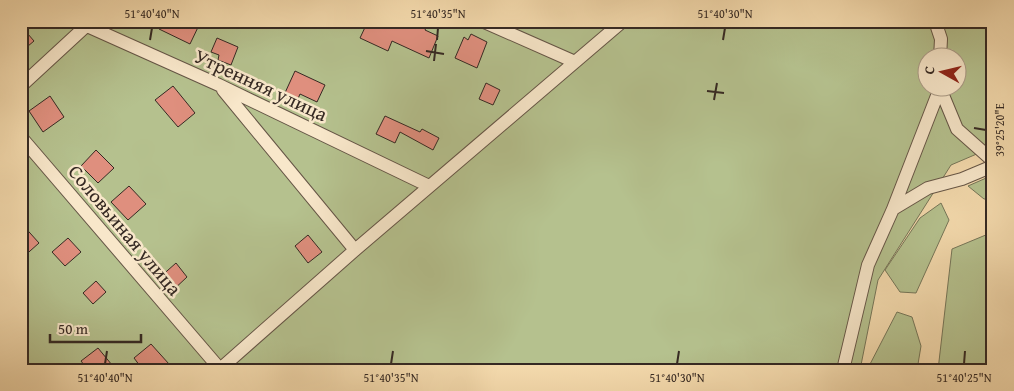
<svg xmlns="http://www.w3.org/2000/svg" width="1014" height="391" font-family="'Gentium Book Plus',serif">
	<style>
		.green { fill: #b5c18e; stroke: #757558; fill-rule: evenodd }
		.building { fill: #df8f7e; stroke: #352923 }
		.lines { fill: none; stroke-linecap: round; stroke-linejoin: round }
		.minor-casing { stroke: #655546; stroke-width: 14 }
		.minor { stroke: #f8e7ca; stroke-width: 12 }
		.ticks { fill: none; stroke: #352923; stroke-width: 2 }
		.labels { text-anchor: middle; stroke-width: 5; stroke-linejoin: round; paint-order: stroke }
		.street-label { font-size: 20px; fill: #352923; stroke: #f8e7ca }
		.neatline { fill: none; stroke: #352923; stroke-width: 2 }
		.ticks-label { font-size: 12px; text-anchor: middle; fill: #352923 }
	</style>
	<rect width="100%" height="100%" fill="#f4daad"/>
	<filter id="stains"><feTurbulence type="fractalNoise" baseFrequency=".004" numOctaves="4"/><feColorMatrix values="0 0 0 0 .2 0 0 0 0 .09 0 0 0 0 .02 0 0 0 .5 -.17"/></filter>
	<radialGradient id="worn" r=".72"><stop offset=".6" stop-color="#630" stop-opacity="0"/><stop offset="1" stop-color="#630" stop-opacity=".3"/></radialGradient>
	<path class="green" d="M21 21H986L993 39V147L951 165 878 280 860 370H21ZM926 58H956V88H926Z
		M993 175V199H984L968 186Z
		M941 203 949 220 916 293 900 292 885 270 920 218Z
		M993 232V370H938L952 249Z
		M897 312 912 317 921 346 917 370H867Z"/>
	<path class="building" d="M163 21H201L190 44 159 29Z
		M368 21H429L425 30 438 36 429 58 392 41 388 51 360 38Z
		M21 26 34 41 21 52Z
		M471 34 487 42 477 68 455 58 464 37 468 40Z
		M217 38 238 47 231 65 218 60 219 55 211 52Z
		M295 71 325 85 317 102 300 94 297 101 284 95Z
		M486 83 500 90 493 105 479 99Z
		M173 86 195 113 178 127 155 100Z
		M50 96 64 117 43 132 29 111Z
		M385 116 420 132 422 129 439 138 433 150 400 132 395 143 376 134Z
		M96 150 114 168 98 183 81 166Z
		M129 186 146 204 128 220 111 202Z
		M21 223 39 243 21 259Z
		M308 235 322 252 308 263 295 246Z
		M68 238 81 252 65 266 52 252Z
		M176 263 187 277 171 292 159 278Z
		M96 281 106 292 93 304 83 293Z
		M151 344 169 364 162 370H143L134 358Z
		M98 348 112 365 106 370H88L81 361Z"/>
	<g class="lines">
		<defs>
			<path id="minor" d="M76 21 219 85 429 186
				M482 21 575 62
				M935 21 941 39 940 58
				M21 86 86 26 89 21
				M940 88 957 129 993 161
				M223 90 355 250
				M21 137 220 369
				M893 209 940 88
				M219 370 355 250 623 21
				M843 370 868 265 893 209 928 188 962 179 993 166"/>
		</defs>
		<use href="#minor" class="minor-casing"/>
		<use href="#minor" class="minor"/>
	</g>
	<path class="ticks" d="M150 40 152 28M437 40 438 28M723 40 725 28M426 51 444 54M434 61 436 44M707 91 724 93M714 100 717 83M974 128 986 130M105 364 107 351M391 364 393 351M677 364 679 351M964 364 965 351"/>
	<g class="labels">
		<g class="street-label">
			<text transform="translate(261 85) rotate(25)" y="7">Утренняя улица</text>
			<text transform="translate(125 230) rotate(50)" y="7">Соловьиная улица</text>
		</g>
	</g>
	<rect width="1014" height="391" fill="none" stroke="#f4daad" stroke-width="55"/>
	<g transform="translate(942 72) rotate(278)"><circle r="24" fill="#f8e7ca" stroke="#aa9b87"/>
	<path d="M0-4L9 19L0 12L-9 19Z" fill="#8f2418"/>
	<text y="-8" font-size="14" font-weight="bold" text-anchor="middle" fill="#352923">С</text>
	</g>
	<path d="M50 334v8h91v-8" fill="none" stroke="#352923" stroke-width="2.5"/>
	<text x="58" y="334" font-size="15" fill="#352923" stroke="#f8e7ca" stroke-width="4" paint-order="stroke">50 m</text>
	<rect x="28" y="28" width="958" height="336" class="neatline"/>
	<g class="ticks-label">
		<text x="152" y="18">51°40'40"N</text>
		<text x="438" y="18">51°40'35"N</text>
		<text x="725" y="18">51°40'30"N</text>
		<text transform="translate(1000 130) rotate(-90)" y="4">39°25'20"E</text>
		<text x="105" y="382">51°40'40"N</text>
		<text x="391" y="382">51°40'35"N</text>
		<text x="677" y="382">51°40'30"N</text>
		<text x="964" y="382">51°40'25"N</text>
	</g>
	<rect width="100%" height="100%" filter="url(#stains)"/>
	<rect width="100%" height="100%" fill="url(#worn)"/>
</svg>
